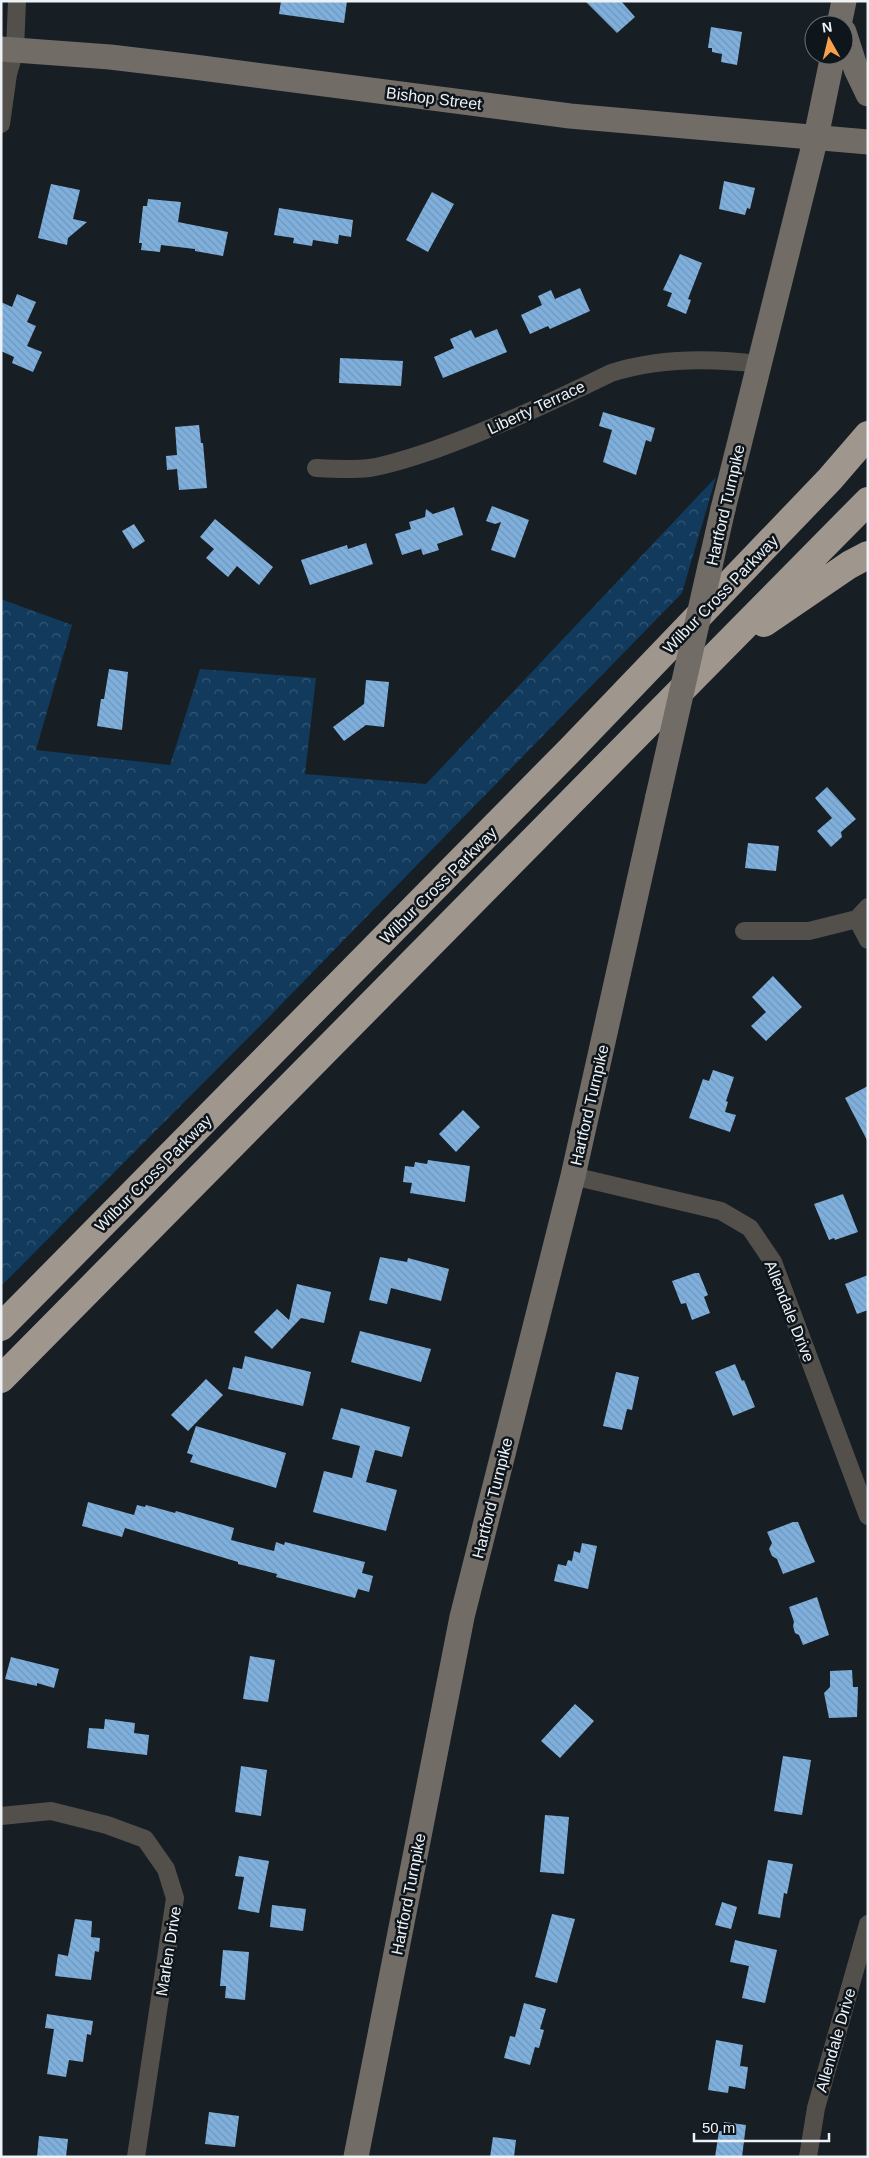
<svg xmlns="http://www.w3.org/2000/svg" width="869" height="2158" font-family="Helvetica,sans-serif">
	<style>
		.forest { fill: url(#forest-crowns) }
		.building { fill: url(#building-back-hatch) }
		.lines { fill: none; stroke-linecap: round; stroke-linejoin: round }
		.street { stroke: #53504c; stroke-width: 18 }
		.secondary { stroke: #726c67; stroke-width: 25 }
		.highway { stroke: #9f968e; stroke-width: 28 }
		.secondary-bridge { stroke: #726c67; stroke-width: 25 }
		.labels { text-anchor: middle; stroke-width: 5; stroke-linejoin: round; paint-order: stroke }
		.street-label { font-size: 16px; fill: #edf2f6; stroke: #0e151b }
	</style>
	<defs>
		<pattern id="forest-crowns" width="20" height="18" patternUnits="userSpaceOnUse" patternTransform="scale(1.25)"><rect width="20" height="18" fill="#113a5c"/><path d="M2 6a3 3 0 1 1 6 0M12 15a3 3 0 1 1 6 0" fill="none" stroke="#345774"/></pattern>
		<pattern id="building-back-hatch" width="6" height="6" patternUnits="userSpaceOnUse" patternTransform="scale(1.25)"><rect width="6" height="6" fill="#7fb0dd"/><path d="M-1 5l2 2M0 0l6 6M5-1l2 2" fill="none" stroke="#7196b8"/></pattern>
	</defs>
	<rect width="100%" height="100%" fill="#171e24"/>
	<path class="forest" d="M716 477 682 593 267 1019 1 1286V599L72 625 36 750 170 765 200 669 316 678 305 774 426 784Z"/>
	<path class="building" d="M281 1H347L344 23 279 14Z
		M585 1H621L635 17 617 33Z
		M711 27 742 32 737 65 721 62 722 54 712 52V48H708Z
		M724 181 755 188 750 209 747 208 745 215 719 209Z
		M51 184 80 190 73 219 87 222 68 238 67 245 38 238Z
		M432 192 454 204 428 252 406 240Z
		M148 199 181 202 178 222 228 232 223 256 195 251V249L161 245 160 252 141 250 142 243H139L143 206H147Z
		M279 208 353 220 351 237 339 235 338 244 313 240 312 246 293 243 294 238 274 235Z
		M680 254 702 263 688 299 691 300 686 314 667 306 672 293 663 290Z
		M580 288 590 311 550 329 548 326 530 334 521 315 542 305 538 296 551 290 555 299Z
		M17 294 36 302 27 322 36 326 27 346 42 352 33 372 12 363 14 357 1 351V302L12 307Z
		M497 329 507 352 443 378 434 357 454 348 450 339 471 330 475 338Z
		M340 358 403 361 401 386 339 383Z
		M603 412 655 428 651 442 646 440 636 475 603 462 612 430 599 426Z
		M199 425 201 443H203L207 488 179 490 177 469 167 470 166 456 177 455 175 427Z
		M492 506 529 520 515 558 491 550 501 522 495 524 486 521Z
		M454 507 463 535 437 544 439 550 423 555 421 549 402 555 395 534 411 529 409 522 425 517 426 509 433 514Z
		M215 519 273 567 259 585 237 566 228 577 206 558 214 549 200 537Z
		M134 524 145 541 133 549 122 531Z
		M366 543 373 564 310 585 301 560 347 545 348 549Z
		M109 669 128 672 122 730 97 726 101 699H104Z
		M366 680 389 682 384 727 366 725 344 741 333 727 364 704Z
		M827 787 856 819 841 832 842 837 831 847 817 831 832 818 815 798Z
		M748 843 779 846 776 871 745 868Z
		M773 976 802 1007 766 1041 751 1026 766 1012 752 997Z
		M713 1070 734 1077 726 1101 728 1102 725 1112 736 1115 730 1132 689 1118 703 1079 709 1081Z
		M868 1086V1142L845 1098Z
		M463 1110 480 1127 456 1152 439 1134Z
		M428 1160 470 1166 465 1202 410 1193 412 1183 403 1182 405 1166 414 1167 415 1162 427 1164Z
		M843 1194 858 1232 835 1240 834 1238 829 1240 814 1204Z
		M380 1257 407 1262 408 1258 449 1269 441 1301 391 1288 387 1304 369 1300Z
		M695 1273H699L708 1295 704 1297 710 1313 692 1320 686 1303 681 1304 672 1281Z
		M868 1275V1310L857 1314 845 1284Z
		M297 1284 331 1292 324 1323 301 1318 272 1349 254 1332 277 1309 289 1320Z
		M360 1331 431 1349 421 1382 351 1362Z
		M245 1356 311 1372 303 1406 228 1389 233 1367 242 1369Z
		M735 1364 742 1381 744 1380 755 1407 733 1416 715 1372Z
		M616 1372 639 1377 632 1410 627 1409 622 1430 603 1426Z
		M206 1379 223 1395 188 1431 171 1415Z
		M341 1408 410 1427 402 1457 375 1450 366 1482 397 1490 386 1531 313 1512 324 1471 352 1478 360 1446 332 1439Z
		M196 1426 286 1453 276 1488 190 1462 193 1455 187 1453Z
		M88 1502 134 1515 137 1505 145 1507 146 1505 175 1513 176 1511 234 1528 231 1540 274 1551 276 1542 284 1545 285 1542 365 1562 362 1573 373 1576 369 1592 358 1589 355 1598 276 1577 277 1574 238 1564V1562L125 1528 122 1537 82 1526Z
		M793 1522H798L815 1562 783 1574 777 1559 772 1556 769 1549 772 1543 767 1532Z
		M582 1543 597 1546 588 1589 554 1581 558 1564 566 1566 568 1560 572 1561 574 1551 580 1553Z
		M817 1597 829 1635 803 1645 799 1635 795 1633 793 1626 794 1622 789 1607Z
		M250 1656 275 1660 268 1702 243 1699Z
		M11 1657 59 1669 54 1688 37 1683V1686L5 1679Z
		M852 1670 853 1687H858L857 1717 829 1718 824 1693 830 1687V1671Z
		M575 1704 594 1721 560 1758 541 1741Z
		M105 1719 135 1723 134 1733 149 1735 147 1755 87 1748 89 1728 104 1729Z
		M783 1756 811 1760 802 1815 774 1811Z
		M241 1766 267 1770 261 1816 235 1812Z
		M545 1815 569 1817 564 1874 540 1872Z
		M239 1856 269 1861 259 1913 238 1909 244 1877 235 1876Z
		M768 1860 793 1864 787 1894 784 1893 780 1918 758 1914Z
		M722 1902 737 1907 731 1929 715 1925Z
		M272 1905 306 1909 303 1931 270 1927Z
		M552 1914 575 1919 557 1983 535 1977Z
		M75 1919 92 1921 91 1937 100 1938 99 1952 95 1951 91 1980 55 1976 58 1954 68 1956Z
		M735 1940 777 1950 765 2003 742 1998 749 1966 730 1962Z
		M223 1950 249 1952 245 2000 225 1998 226 1986H220Z
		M524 2003 546 2009 540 2029 544 2030 539 2048 535 2047 530 2065 504 2058 510 2036 515 2037Z
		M47 2014 93 2021 91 2035 87 2034 83 2062 69 2060 66 2077 47 2074 54 2029 45 2028Z
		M716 2040 743 2045 740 2066 748 2067 745 2089 729 2086 728 2093 708 2090Z
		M209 2112 239 2116 235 2147 205 2144Z
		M724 2122 746 2125 742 2157H715L719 2131H722Z
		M39 2136 68 2139 66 2157H37Z
		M493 2137 516 2140 514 2157H490Z"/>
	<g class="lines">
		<path class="street" d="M1 124 8 74 15 50 17 1
			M316 468C334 469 351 470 369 468 394 464 419 455 442 447 500 426 556 400 611 373 658 358 710 358 759 364
			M857 919 868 940
			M744 931H809L857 919 868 907
			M573 1176 721 1211 750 1228 773 1262 868 1516
			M1 1816 51 1811 107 1825 145 1839 166 1869 175 1898 136 2157
			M808 2157 816 2108 868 1924"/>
		<path class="secondary" d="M839 25 844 1
			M844 32 856 69 868 94
			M1 49 110 57 194 67 570 116 868 142
			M723 509 816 137 833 55
			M356 2157 462 1617 573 1176 658 796"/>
		<path class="highway" d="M764 623 849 565 868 555
			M1 1327 572 748 830 479 868 435
			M1 1379 868 501"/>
		<path class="secondary-bridge" d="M658 796 723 509"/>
	</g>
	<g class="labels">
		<g class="street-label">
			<text transform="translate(434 98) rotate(7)" y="6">Bishop Street</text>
			<text transform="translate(536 407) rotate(-25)" y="6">Liberty Terrace</text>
			<text transform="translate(725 505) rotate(-77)" y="6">Hartford Turnpike</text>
			<text transform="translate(720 594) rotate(-46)" y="6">Wilbur Cross Parkway</text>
			<text transform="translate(438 885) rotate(-45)" y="6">Wilbur Cross Parkway</text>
			<text transform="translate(589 1105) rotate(-77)" y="6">Hartford Turnpike</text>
			<text transform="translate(153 1173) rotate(-45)" y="6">Wilbur Cross Parkway</text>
			<text transform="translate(790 1311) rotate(68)" y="6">Allendale Drive</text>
			<text transform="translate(492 1498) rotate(-76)" y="6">Hartford Turnpike</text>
			<text transform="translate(408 1894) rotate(-79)" y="6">Hartford Turnpike</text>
			<text transform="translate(168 1951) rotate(-81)" y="6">Marlen Drive</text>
			<text transform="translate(835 2040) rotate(-74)" y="6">Allendale Drive</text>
		</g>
	</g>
	<rect width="869" height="2158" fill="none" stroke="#edf2f6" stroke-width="5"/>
	<g transform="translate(829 40) rotate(352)"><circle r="24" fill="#0e151b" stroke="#676d73"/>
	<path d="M0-4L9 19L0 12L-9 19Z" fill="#f9a04c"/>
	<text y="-8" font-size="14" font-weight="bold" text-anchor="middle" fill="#edf2f6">N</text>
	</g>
	<path d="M694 2133v8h135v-8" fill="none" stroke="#edf2f6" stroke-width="2.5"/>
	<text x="702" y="2133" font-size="15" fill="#edf2f6" stroke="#0e151b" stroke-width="4" paint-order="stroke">50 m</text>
</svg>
